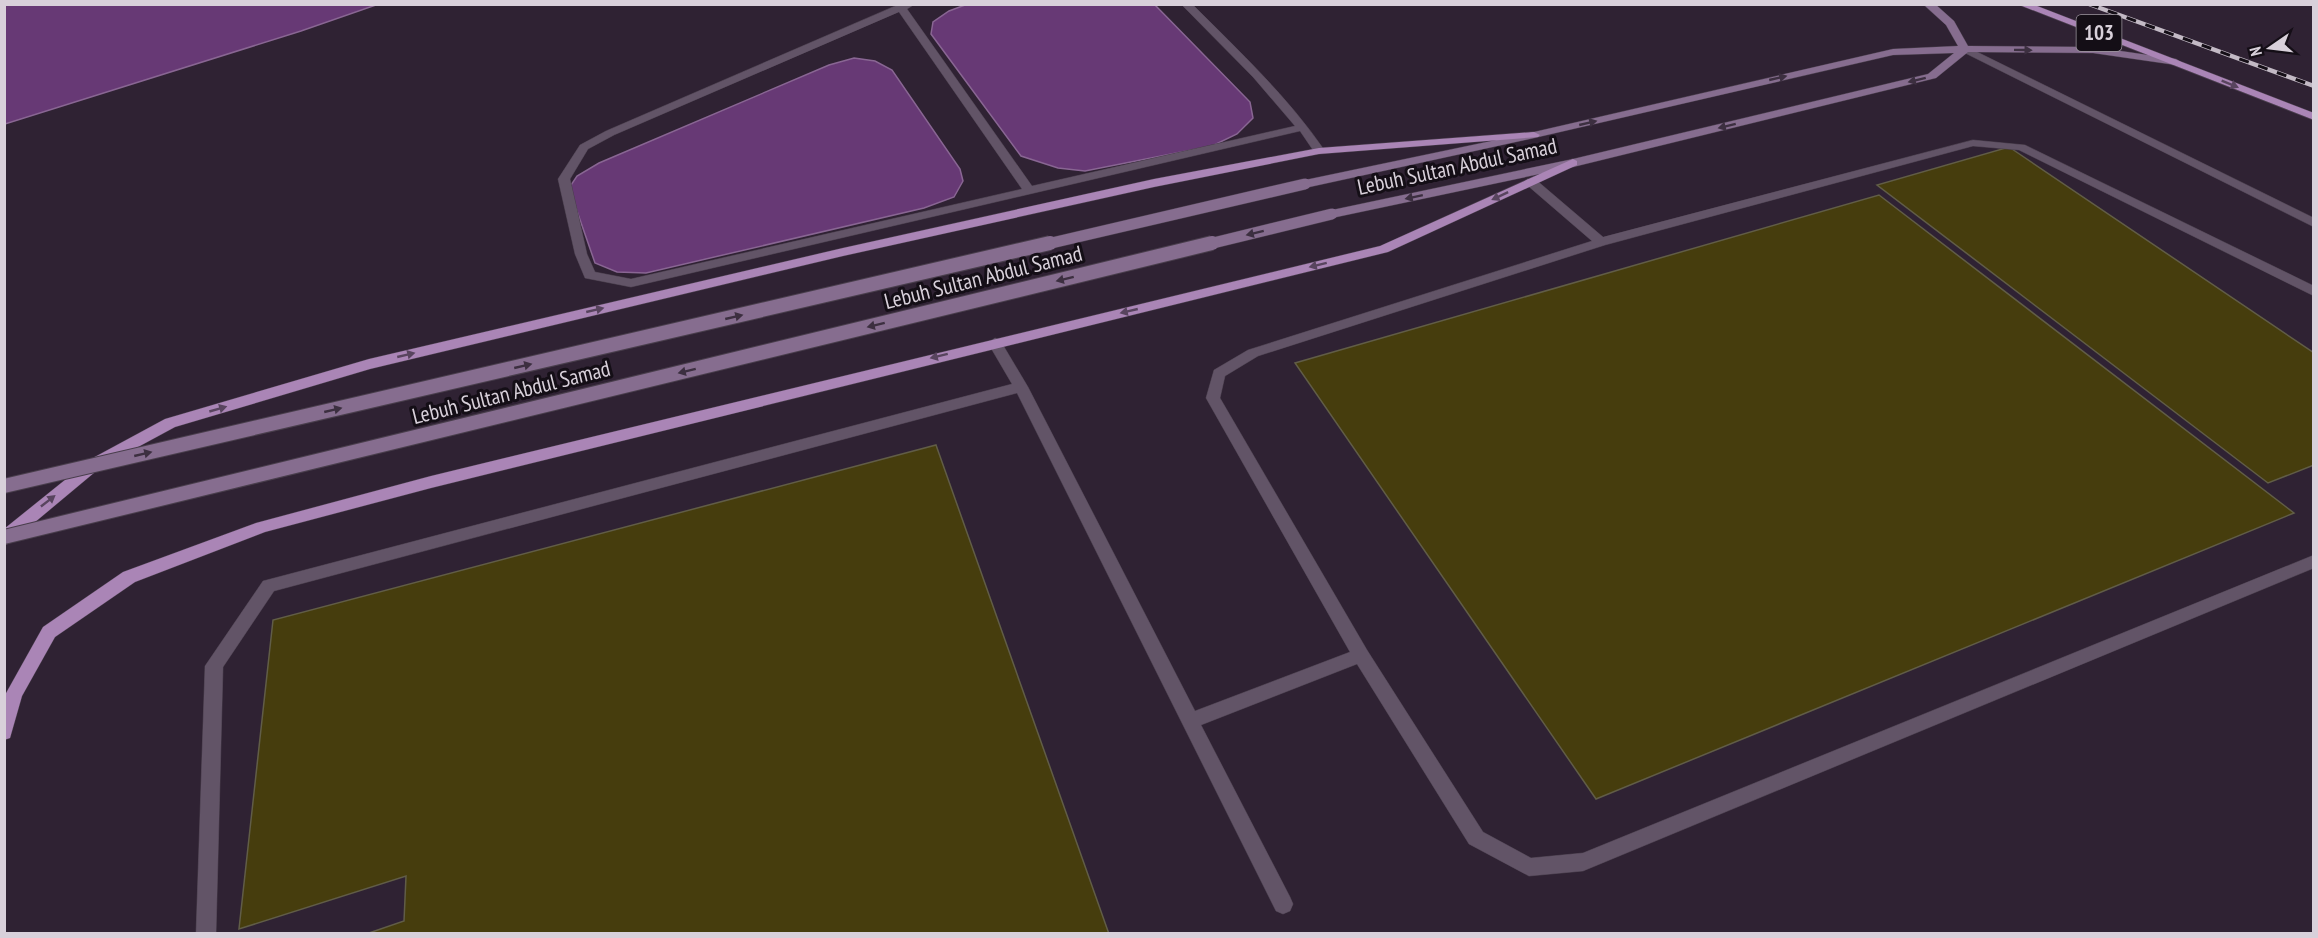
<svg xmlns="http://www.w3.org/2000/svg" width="2318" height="938" font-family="'PT Sans Narrow',sans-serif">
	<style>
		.water { fill: #673975; stroke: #896693; stroke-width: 1.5 }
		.building { fill: #463d0d; stroke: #615d47; stroke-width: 1.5 }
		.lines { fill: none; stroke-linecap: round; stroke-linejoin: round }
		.lane-casing { stroke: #493e4c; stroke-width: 1 }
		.secondary-casing { stroke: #493e4c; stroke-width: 1 }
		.primary-casing { stroke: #493e4c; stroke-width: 1 }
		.lane { fill: #625467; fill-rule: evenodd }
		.secondary { fill: #866d8f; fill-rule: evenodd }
		.primary { fill: #aa85b6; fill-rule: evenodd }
		.rail-casing { stroke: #c3bac5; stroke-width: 4.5 }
		.rail { stroke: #140e16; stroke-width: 3; stroke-dasharray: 10; stroke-linecap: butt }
		.secondary-bridge-far1-casing { stroke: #493e4c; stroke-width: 12; stroke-linecap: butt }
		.secondary-bridge-casing { stroke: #493e4c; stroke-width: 16; stroke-linecap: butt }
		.secondary-bridge-far1 { stroke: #866d8f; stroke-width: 11 }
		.secondary-bridge { stroke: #866d8f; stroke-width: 14 }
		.oneway { fill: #3c2f40 }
		.oneway2 { fill: #58445e }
		.labels { text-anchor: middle; stroke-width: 6; stroke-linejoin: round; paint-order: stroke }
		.shield { fill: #140e16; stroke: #9d969f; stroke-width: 1.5 }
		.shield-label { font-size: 21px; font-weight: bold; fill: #d8d0da }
		.street-label { font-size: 22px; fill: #d8d0da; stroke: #140e16 }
	</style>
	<rect width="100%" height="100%" fill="#2f2233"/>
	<path class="water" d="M5 4H376V5L301 31 5 124Z
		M965 5H1155L1250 102 1253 118 1237 134 1212 146 1085 171 1058 168 1021 156 931 34 933 22 949 11Z
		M854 58 875 61 892 70 960 169 963 181 954 197 924 208 646 273 617 272 595 263 569 188 577 176 599 163 829 65Z"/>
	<path class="building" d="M2009 147 2314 353V465L2268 483 1877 185Z
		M1879 195 2294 513 1596 799 1295 363Z
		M936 445 1109 934H366L404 921 406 876 239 929 273 620Z"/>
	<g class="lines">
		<defs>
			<path id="lane" d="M900 4H915L907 9 1032 186 1295 126 1253 77 1181 4H1192C1240 52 1288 97 1325 151L1319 154 1315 153 1300 131 631 287 585 278 575 254 558 179 580 145 606 131ZM899 12 1022 189 631 279 595 272 587 254 570 179 588 149 614 135Z
				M1965 46 2314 218V227L1961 51 1960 49Z
				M1973 140 2025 145 2314 286V296L2019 150 1973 146 1605 245 1258 356 1225 376 1220 398 1367 650 1483 832 1531 858 1583 853 2314 555V568L1583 871 1529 876 1469 844 1357 664 1201 725 1290 897 1293 904 1290 911 1283 914 1276 911 1017 393 274 591 223 667 216 934H196L205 666 263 581 1012 384 988 343 995 338 1000 340 1028 387 1195 711 1350 652 1206 398 1214 370 1248 350 1592 241 1527 185V179H1535L1603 237Z"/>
			<path id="secondary" d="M1923 4H1935L1954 21 1968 46 2093 47 2176 59 2181 62 2176 65 2093 53 1968 52 1936 78 1573 167 1332 218 1326 214 1332 210 1573 159 1928 74 1954 53 1893 55 1534 138 1305 188 1299 184 1305 180 1534 132 1893 49 1958 46 1946 25Z"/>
			<path id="primary" d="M2017 4H2032L2314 113V120Z
				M1534 132 1540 135 1538 137 1319 154 1154 187 843 256 370 369 175 427 101 467 10 543 4 545V529L91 459 165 419 369 359 843 248 1154 179 1319 148Z
				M1573 159 1577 161V165L1388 252 431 488 265 532 135 582 55 637 22 696 10 738 4 740 5 695 43 627 123 572 256 523 431 476 1380 246Z"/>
		</defs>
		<use href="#lane" class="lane-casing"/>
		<use href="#secondary" class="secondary-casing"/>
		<use href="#primary" class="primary-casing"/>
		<use href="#lane" class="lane"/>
		<use href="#secondary" class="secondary"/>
		<use href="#primary" class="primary"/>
		<defs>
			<path id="rail" d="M2089 4 2314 86"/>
		</defs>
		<use href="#rail" class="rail-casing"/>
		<use href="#rail" class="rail"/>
		<defs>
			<path id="secondary-bridge-far1" d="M1043 245 1305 184
				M1205 245 1332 214"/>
			<path id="secondary-bridge" d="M4 486 1050 243
				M4 537 1212 243"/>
		</defs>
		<use href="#secondary-bridge-far1" class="secondary-bridge-far1-casing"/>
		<use href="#secondary-bridge" class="secondary-bridge-casing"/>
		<use href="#secondary-bridge-far1" class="secondary-bridge-far1"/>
		<use href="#secondary-bridge" class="secondary-bridge"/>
	</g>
	<defs><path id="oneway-solid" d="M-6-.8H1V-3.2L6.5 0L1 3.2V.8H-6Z" transform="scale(1.5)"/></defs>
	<g class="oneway">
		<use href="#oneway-solid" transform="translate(2023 50) rotate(1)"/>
		<use href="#oneway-solid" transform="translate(1778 78) rotate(-13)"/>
		<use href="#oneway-solid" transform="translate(1917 80) rotate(166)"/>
		<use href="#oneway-solid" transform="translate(1588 123) rotate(-13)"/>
		<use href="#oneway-solid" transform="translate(1727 126) rotate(166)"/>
		<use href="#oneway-solid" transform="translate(1414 197) rotate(168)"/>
		<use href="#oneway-solid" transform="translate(1255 233) rotate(166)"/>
		<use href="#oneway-solid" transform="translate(1065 279) rotate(166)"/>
		<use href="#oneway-solid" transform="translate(734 317) rotate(-13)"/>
		<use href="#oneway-solid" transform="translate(876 325) rotate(166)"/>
		<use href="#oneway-solid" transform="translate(523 366) rotate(-13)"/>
		<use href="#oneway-solid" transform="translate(687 371) rotate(166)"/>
		<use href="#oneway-solid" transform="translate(333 410) rotate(-13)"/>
		<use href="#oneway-solid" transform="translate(143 454) rotate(-13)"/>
	</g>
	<g class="oneway2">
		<use href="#oneway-solid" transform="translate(2230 84) rotate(22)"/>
		<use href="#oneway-solid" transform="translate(1500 196) rotate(155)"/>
		<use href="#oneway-solid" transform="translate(1318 265) rotate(166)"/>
		<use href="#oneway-solid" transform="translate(595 310) rotate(-13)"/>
		<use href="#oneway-solid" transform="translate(1129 311) rotate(167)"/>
		<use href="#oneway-solid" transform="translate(406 355) rotate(-13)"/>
		<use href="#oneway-solid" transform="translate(939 356) rotate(166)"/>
		<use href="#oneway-solid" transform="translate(218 409) rotate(-16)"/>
		<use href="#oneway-solid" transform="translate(48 501) rotate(-38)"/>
	</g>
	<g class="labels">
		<rect class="shield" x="2076.5" y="15" width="45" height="36" rx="4.5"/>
		<g class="shield-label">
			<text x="2099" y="40">103</text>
		</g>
		<g class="street-label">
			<text transform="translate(1457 166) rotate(-12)" y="8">Lebuh Sultan Abdul Samad</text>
			<text transform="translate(983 277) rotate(-14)" y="8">Lebuh Sultan Abdul Samad</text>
			<text transform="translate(511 392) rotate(-14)" y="8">Lebuh Sultan Abdul Samad</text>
		</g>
	</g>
	<rect width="2318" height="938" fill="none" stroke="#d8d0da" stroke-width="12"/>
	<g transform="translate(2270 48) rotate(256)" stroke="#140e16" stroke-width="4.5" paint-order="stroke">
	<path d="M0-4.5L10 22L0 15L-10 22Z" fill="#d8d0da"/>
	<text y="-9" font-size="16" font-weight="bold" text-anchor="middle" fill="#d8d0da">N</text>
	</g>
</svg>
